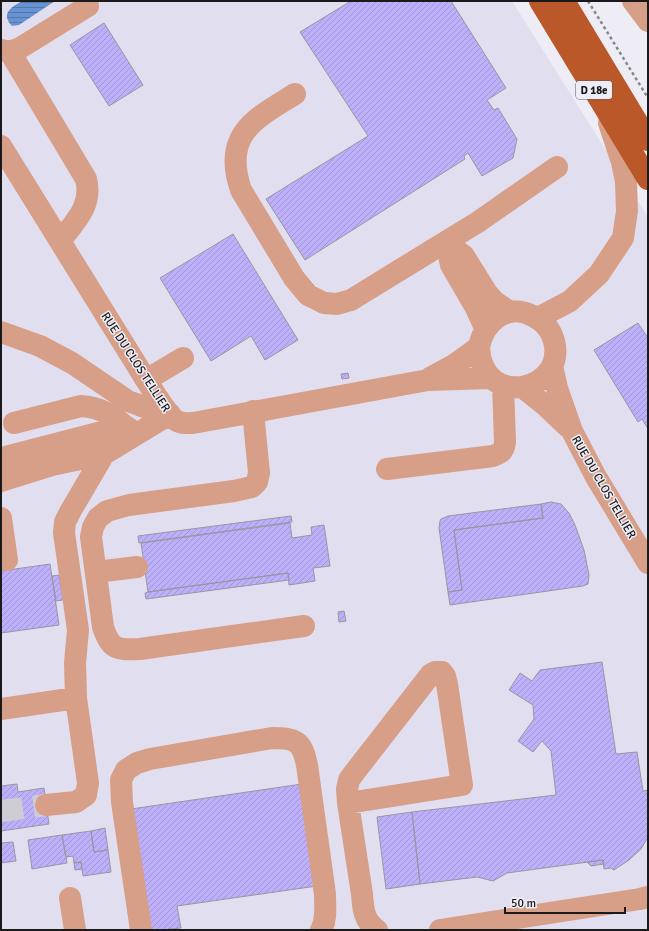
<svg xmlns="http://www.w3.org/2000/svg" width="649" height="931" font-family="Signika,sans-serif">
	<style>
		.built { fill: #e1dfef }
		.water { fill: url(#water-rules) }
		.building { fill: url(#building-hatch); stroke: #98979f }
		.lines { fill: none; stroke-linecap: round; stroke-linejoin: round }
		.minor-tunnel { stroke: #cecdd5; stroke-width: 22; stroke-dasharray: 22 11; stroke-linecap: butt }
		.path { stroke: #86868c; stroke-width: 2.5; stroke-dasharray: 3 3; stroke-linecap: butt }
		.minor { stroke: #d79f88; stroke-width: 22 }
		.major { stroke: #bb5829; stroke-width: 22 }
		.labels { text-anchor: middle; stroke-width: 3; stroke-linejoin: round; paint-order: stroke }
		.shield { fill: #eeedf6; stroke: #5a595e; stroke-width: 1 }
		.shield-label { font-size: 11px; font-weight: bold; fill: #1a1a1d }
		.street-label { font-size: 12px; fill: #1a1a1d; stroke: #eeedf6 }
	</style>
	<defs>
		<pattern id="water-rules" width="6" height="5" patternUnits="userSpaceOnUse"><rect width="6" height="5" fill="#6893d2"/><path d="M0 2.5h6" fill="none" stroke="#57a"/></pattern>
		<pattern id="building-hatch" width="6" height="6" patternUnits="userSpaceOnUse"><rect width="6" height="6" fill="#bdaffa"/><path d="M-1 1l2-2M0 6l6-6M5 7l2-2" fill="none" stroke="#a296d6"/></pattern>
	</defs>
	<rect width="100%" height="100%" fill="#eeedf6"/>
	<path class="built" d="M1 1H512L648 217V930H1Z"/>
	<path class="water" d="M22 1H55L19 25 12 26C0 13 12 7 22 1Z"/>
	<path class="building" d="M351 1H451L506 88 487 100 494 110 498 108 517 139 513 158 482 176 468 153 464 156 465 159 305 260 266 199 368 136 300 32Z
		M104 23 143 85 109 106 70 45Z
		M233 234 298 340 265 360 251 336 211 361 160 278Z
		M638 323 648 338V429L642 419 638 422 594 350Z
		M348 373 349 378 342 379 341 374Z
		M551 502 561 504 569 513 575 525 584 550 589 575 588 584 583 586 450 605 448 592 462 590 454 530 543 518 541 504Z
		M541 504 543 518 454 530 462 590 448 592 439 528 440 521 441 519 448 516Z
		M291 516 292 522 139 543 138 536Z
		M290 523 292 538 312 535 311 527 324 525 330 566 313 568 315 581 289 585 288 573 148 592 141 543Z
		M50 564 59 625 1 633V571Z
		M288 573 289 580 146 599 145 593 148 592Z
		M59 575 63 600 56 601 52 576Z
		M344 611 346 621 339 622 338 612Z
		M602 662 616 754 637 752 643 791 648 790V837L641 849 629 860 614 870 611 868 604 869 603 860 507 873 493 881 477 877 420 884 412 812 556 795 551 751 542 741 533 752 518 741 534 719 533 705 509 690 520 673 532 681 540 670Z
		M17 784 18 792 44 788 49 824 1 831V786Z
		M302 784 317 886 177 906 181 928 171 929 169 928 168 930H149L131 809Z
		M412 812 420 884 386 889 377 817Z
		M105 828 108 850 94 852 91 831Z
		M91 831 94 852 108 850 111 872 83 876 81 862 74 863 73 856 66 857 62 835Z
		M62 835 67 863 32 869 28 840Z
		M13 842 16 861 1 863V843Z
		M603 860 604 864 591 866 587 862Z
		M81 862 82 869 75 870 74 863Z"/>
	<g class="lines">
		<path class="minor-tunnel" d="M1 811 46 805"/>
		<path class="path" d="M588 1 648 98"/>
		<path class="minor" d="M633 1 648 21
			M1 50 10 52 20 48 88 6
			M10 52 86 179C93 205 75 222 60 241
			M295 94C254 119 222 135 241 190L294 278 308 295 324 303 337 304 351 300 478 222 557 167
			M1 146 146 380C153 390 167 415 177 421 182 424 188 423 193 423L428 380 491 378
			M446 242 464 256 487 293 495 302 510 312
			M446 242 451 265 476 308 485 328
			M538 318 570 301 599 274 623 238 627 211 626 182 622 162 609 123
			M1 332 40 346 72 363 128 401 147 408 170 414
			M552 366 557 388 572 431 596 477 648 563
			M430 378 454 365 479 347C484 322 507 302 533 316 543 321 551 329 554 341 567 391 482 411 479 347
			M146 380 183 358
			M522 387 546 406 568 427
			M253 411 259 473 257 482 252 487 234 491 129 505 107 511 98 518 93 527 91 537 103 627C111 650 117 650 140 649L304 626
			M14 423 81 406C99 407 111 414 125 426
			M1 458 125 426 137 434
			M387 469 493 456C501 453 504 451 505 442L503 385
			M1 481 52 465 104 454 170 414
			M1 518 7 560
			M96 572 137 567
			M1 709 76 698
			M348 803 462 785 447 684 445 676 442 672H435L431 674 354 773 349 780 347 789 348 803 362 894C363 909 364 921 377 930
			M46 805 76 802 86 795 88 783 76 698 75 663 78 630 64 533 65 522 70 512 104 454
			M70 898 75 930
			M141 930 122 802 121 780 126 770 137 763 150 759 272 738C296 738 302 741 307 765L325 894C325 906 327 920 321 930
			M440 930 640 899 648 897"/>
		<path class="major" d="M540 1 648 179
			M564 1 648 140"/>
	</g>
	<g class="labels">
		<rect class="shield" x="576" y="81" width="36" height="18" rx="3"/>
		<g class="shield-label">
			<text x="594" y="94">D 18e</text>
		</g>
		<g class="street-label">
			<text transform="translate(136 362) rotate(57)" y="4">RUE DU CLOS TELLIER</text>
			<text transform="translate(604 487) rotate(60)" y="4">RUE DU CLOS TELLIER</text>
		</g>
	</g>
	<rect width="649" height="931" fill="none" stroke="#1a1a1d" stroke-width="4"/>
	<path d="M505 907v6h120v-6" fill="none" stroke="#1a1a1d" stroke-width="2"/>
	<text x="511" y="907" font-size="12" fill="#1a1a1d" stroke="#eeedf6" stroke-width="3" paint-order="stroke">50 m</text>
</svg>
